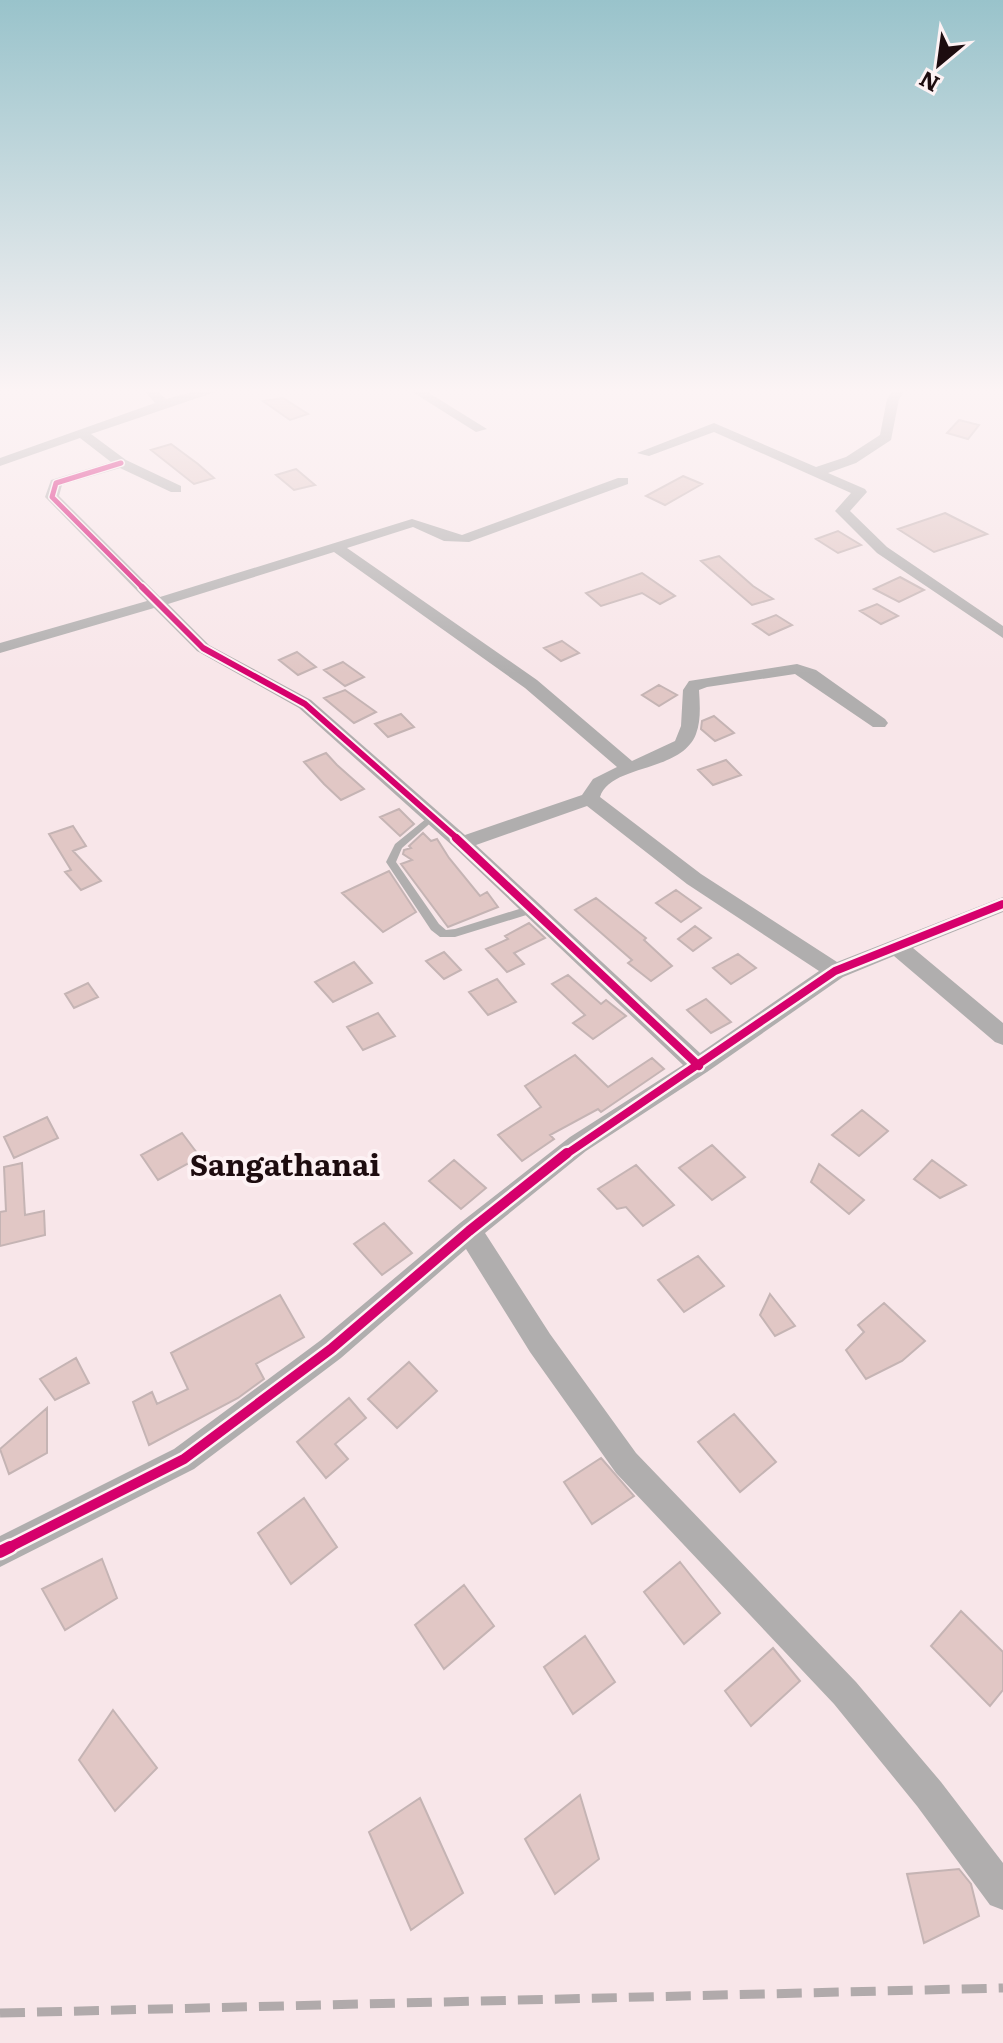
<svg xmlns="http://www.w3.org/2000/svg" width="1003" height="2043" font-family="Literata,serif">
	<style>
		.building { fill: #e1c7c5; stroke: #c5b4b4; stroke-width: 2 }
		.lines { fill: none; stroke-linecap: round; stroke-linejoin: round }
		.service { fill: #b0aeae; fill-rule: evenodd }
		.minor { fill: #b0aeae; fill-rule: evenodd }
		.rail { stroke: #b1aaab; stroke-width: 9; stroke-dasharray: 25 12; stroke-linecap: butt }
		.cycleway-far4-casing { stroke: #fdf2f4; stroke-width: 8 }
		.cycleway-far3-casing { stroke: #fdf2f4; stroke-width: 10 }
		.cycleway-far2-casing { stroke: #fdf2f4; stroke-width: 13 }
		.cycleway-far1-casing { stroke: #fdf2f4; stroke-width: 15 }
		.cycleway-casing { stroke: #fdf2f4; stroke-width: 17 }
		.cycleway-far4 { stroke: #d6006c; stroke-width: 5 }
		.cycleway-far3 { stroke: #d6006c; stroke-width: 6 }
		.cycleway-far2 { stroke: #d6006c; stroke-width: 8 }
		.cycleway-far1 { stroke: #d6006c; stroke-width: 10 }
		.cycleway { stroke: #d6006c; stroke-width: 12 }
		.labels { text-anchor: middle; stroke-width: 8; stroke-linejoin: round; paint-order: stroke }
		.quarter-label { font-size: 30px; font-weight: bold; fill: #1d0c0f; stroke: #fdf2f4 }
	</style>
	<rect width="100%" height="100%" fill="#f8e6e9"/>
	<path class="building" d="M283 398 308 414 290 420 263 401Z
		M959 420 979 425 968 439 947 433Z
		M171 444 198 464 214 478 194 484 151 450Z
		M296 469 315 485 294 490 276 475Z
		M683 476 702 484 665 505 646 496Z
		M945 513 987 534 934 552 898 529Z
		M838 531 861 545 838 553 816 539Z
		M719 556 753 586 773 599 752 605 701 561Z
		M642 573 675 596 660 604 642 593 601 606 586 593Z
		M900 577 924 590 899 602 874 589Z
		M877 604 898 616 881 624 860 611Z
		M776 615 792 625 769 635 753 624Z
		M562 641 579 653 561 661 544 648Z
		M297 652 316 667 298 675 279 660Z
		M343 662 364 677 345 686 324 670Z
		M659 685 677 695 659 706 642 695Z
		M345 690 376 712 354 723 324 698Z
		M401 714 414 727 388 737 375 724Z
		M714 716 734 733 715 741 701 729 702 721Z
		M326 753 337 765 364 789 341 800 324 784 304 762Z
		M726 760 741 775 713 785 698 770Z
		M399 809 414 824 400 836 380 817Z
		M73 826 86 846 73 851 101 881 81 890 65 872 71 870 49 834Z
		M423 833 431 841 437 839 449 858 480 896 487 892 498 907 448 927 401 864 412 860 403 854 404 850 411 848 409 846Z
		M389 871 416 912 383 932 342 893Z
		M676 890 701 908 681 922 656 903Z
		M596 898 646 938 644 940 672 966 651 981 628 963 632 960 575 910Z
		M529 923 545 938 514 953 524 964 507 972 486 949 508 939 505 936Z
		M695 926 711 938 693 951 678 939Z
		M444 952 461 970 444 979 426 961Z
		M738 954 756 968 731 984 713 968Z
		M354 962 372 983 333 1002 315 982Z
		M568 975 601 1004 606 1000 626 1016 593 1039 573 1023 585 1015 552 984Z
		M497 979 516 1002 488 1015 469 992Z
		M88 983 98 997 74 1008 65 994Z
		M706 999 731 1022 711 1033 687 1010Z
		M378 1013 395 1036 363 1050 347 1027Z
		M575 1055 608 1087 652 1058 664 1069 601 1112 598 1109 550 1135 554 1139 522 1161 498 1135 541 1107 525 1086Z
		M862 1110 888 1131 859 1156 832 1135Z
		M47 1117 58 1138 14 1158 4 1137Z
		M182 1133 200 1157 158 1180 141 1155Z
		M712 1145 745 1177 712 1200 679 1168Z
		M454 1160 486 1188 461 1209 429 1181Z
		M932 1160 966 1185 940 1198 914 1179Z
		M22 1163 25 1215 44 1211 45 1235 0 1246V1212L6 1211 4 1167Z
		M819 1164 864 1200 849 1214 811 1182Z
		M636 1165 674 1205 643 1226 626 1207 617 1209 598 1189Z
		M384 1223 412 1253 382 1275 354 1244Z
		M698 1256 724 1286 684 1312 658 1280Z
		M770 1294 795 1326 775 1336 760 1315Z
		M280 1295 304 1337 256 1364 264 1379 238 1398 149 1445 133 1402 152 1392 157 1404 188 1389 171 1353Z
		M884 1303 925 1341 902 1361 866 1379 846 1350 864 1332 858 1325Z
		M76 1358 89 1383 55 1400 40 1379Z
		M409 1362 437 1391 397 1428 368 1399Z
		M349 1398 366 1418 335 1444 348 1459 326 1478 297 1442Z
		M47 1408V1453L9 1474 0 1449Z
		M734 1414 776 1462 740 1492 698 1442Z
		M601 1458 634 1496 592 1524 564 1482Z
		M304 1498 337 1547 291 1584 258 1533Z
		M102 1559 117 1598 65 1630 42 1589Z
		M680 1562 720 1613 684 1644 644 1592Z
		M464 1585 494 1626 444 1669 415 1625Z
		M961 1611 1003 1652V1690L990 1706 931 1646Z
		M585 1636 615 1682 573 1714 544 1667Z
		M773 1648 800 1681 751 1726 725 1691Z
		M113 1710 157 1768 115 1811 79 1760Z
		M580 1795 599 1859 555 1894 525 1839Z
		M420 1798 463 1893 411 1930 369 1832Z
		M959 1869 971 1884 979 1916 924 1943 907 1874Z"/>
	<g class="lines">
		<path class="service" d="M432 814 435 815 437 817 435 819 402 848 396 862 439 924 446 930 455 929 532 905 537 909 536 912 455 937H440L431 930 386 862 395 844Z"/>
		<path class="minor" d="M142 388H155L166 399 207 388H227L91 434 126 460 181 486V492H171L120 468 62 485 59 496 160 597 412 519 462 535 618 478H628V484L469 542 444 541 413 527 347 548 537 680 632 761 675 741 681 726 683 690 689 681 797 664 816 670 885 719 888 723 885 727H873L795 674 707 687 699 690C700 705 701 721 696 734 681 773 610 764 600 797L701 874 837 962 1003 897V912L913 948 1003 1023V1045L995 1042 894 956 843 977 707 1072 586 1151 485 1233 550 1334 636 1453 856 1682 941 1782 1003 1863V1910L990 1905 917 1806 834 1704 616 1473 530 1352 466 1249 341 1358 194 1469 0 1567V1536L174 1449 321 1340 460 1223 570 1137 683 1065 455 848 299 708 197 651 154 608 0 653V643L147 601 45 497 51 480 111 462 80 438 0 466V458L155 403ZM334 552 525 688 617 767 593 779 582 795 465 835 311 700 209 645 168 604ZM587 806 687 884 819 971 700 1053 476 845Z
			M406 388H421L487 429 476 432Z
			M895 388H907L899 399 891 440 856 463 828 473 865 489 867 492 850 511 887 547 1003 626V638L877 553 835 511 851 493 714 432 649 456 637 453 714 423 816 467 846 457 880 435 887 399Z"/>
		<path class="rail" d="M0 2013 1003 1988"/>
		<defs>
			<path id="cycleway-far4" d="M121 463 56 483 52 497 144 589"/>
			<path id="cycleway-far3" d="M142 587 203 648 305 704 459 840"/>
			<path id="cycleway-far2" d="M456 838 699 1066
				M565 1155 835 971 1003 904"/>
			<path id="cycleway-far1" d="M6 1549 184 1459 331 1349 469 1231 567 1153"/>
			<path id="cycleway" d="M0 1552 10 1547"/>
		</defs>
		<use href="#cycleway-far4" class="cycleway-far4-casing"/>
		<use href="#cycleway-far3" class="cycleway-far3-casing"/>
		<use href="#cycleway-far2" class="cycleway-far2-casing"/>
		<use href="#cycleway-far1" class="cycleway-far1-casing"/>
		<use href="#cycleway" class="cycleway-casing"/>
		<use href="#cycleway-far4" class="cycleway-far4"/>
		<use href="#cycleway-far3" class="cycleway-far3"/>
		<use href="#cycleway-far2" class="cycleway-far2"/>
		<use href="#cycleway-far1" class="cycleway-far1"/>
		<use href="#cycleway" class="cycleway"/>
	</g>
	<linearGradient id="sky" x2="0" y2="1"><stop stop-color="#99c3cb"/><stop offset="0.58" stop-color="#fcf4f5"/><stop offset="1" stop-color="#fcf4f5" stop-opacity="0"/></linearGradient>
	<rect width="1003" height="674" fill="url(#sky)"/>
	<g class="labels">
		<g class="quarter-label">
			<text x="285" y="1176">Sangathanai</text>
		</g>
	</g>
	<g transform="translate(939 64) rotate(209)" stroke="#fdf2f4" stroke-width="6" paint-order="stroke">
	<path d="M0-6L14 30L0 20L-14 30Z" fill="#1d0c0f"/>
	<text y="-12" font-size="22" font-weight="bold" text-anchor="middle" fill="#1d0c0f">N</text>
	</g>
</svg>
